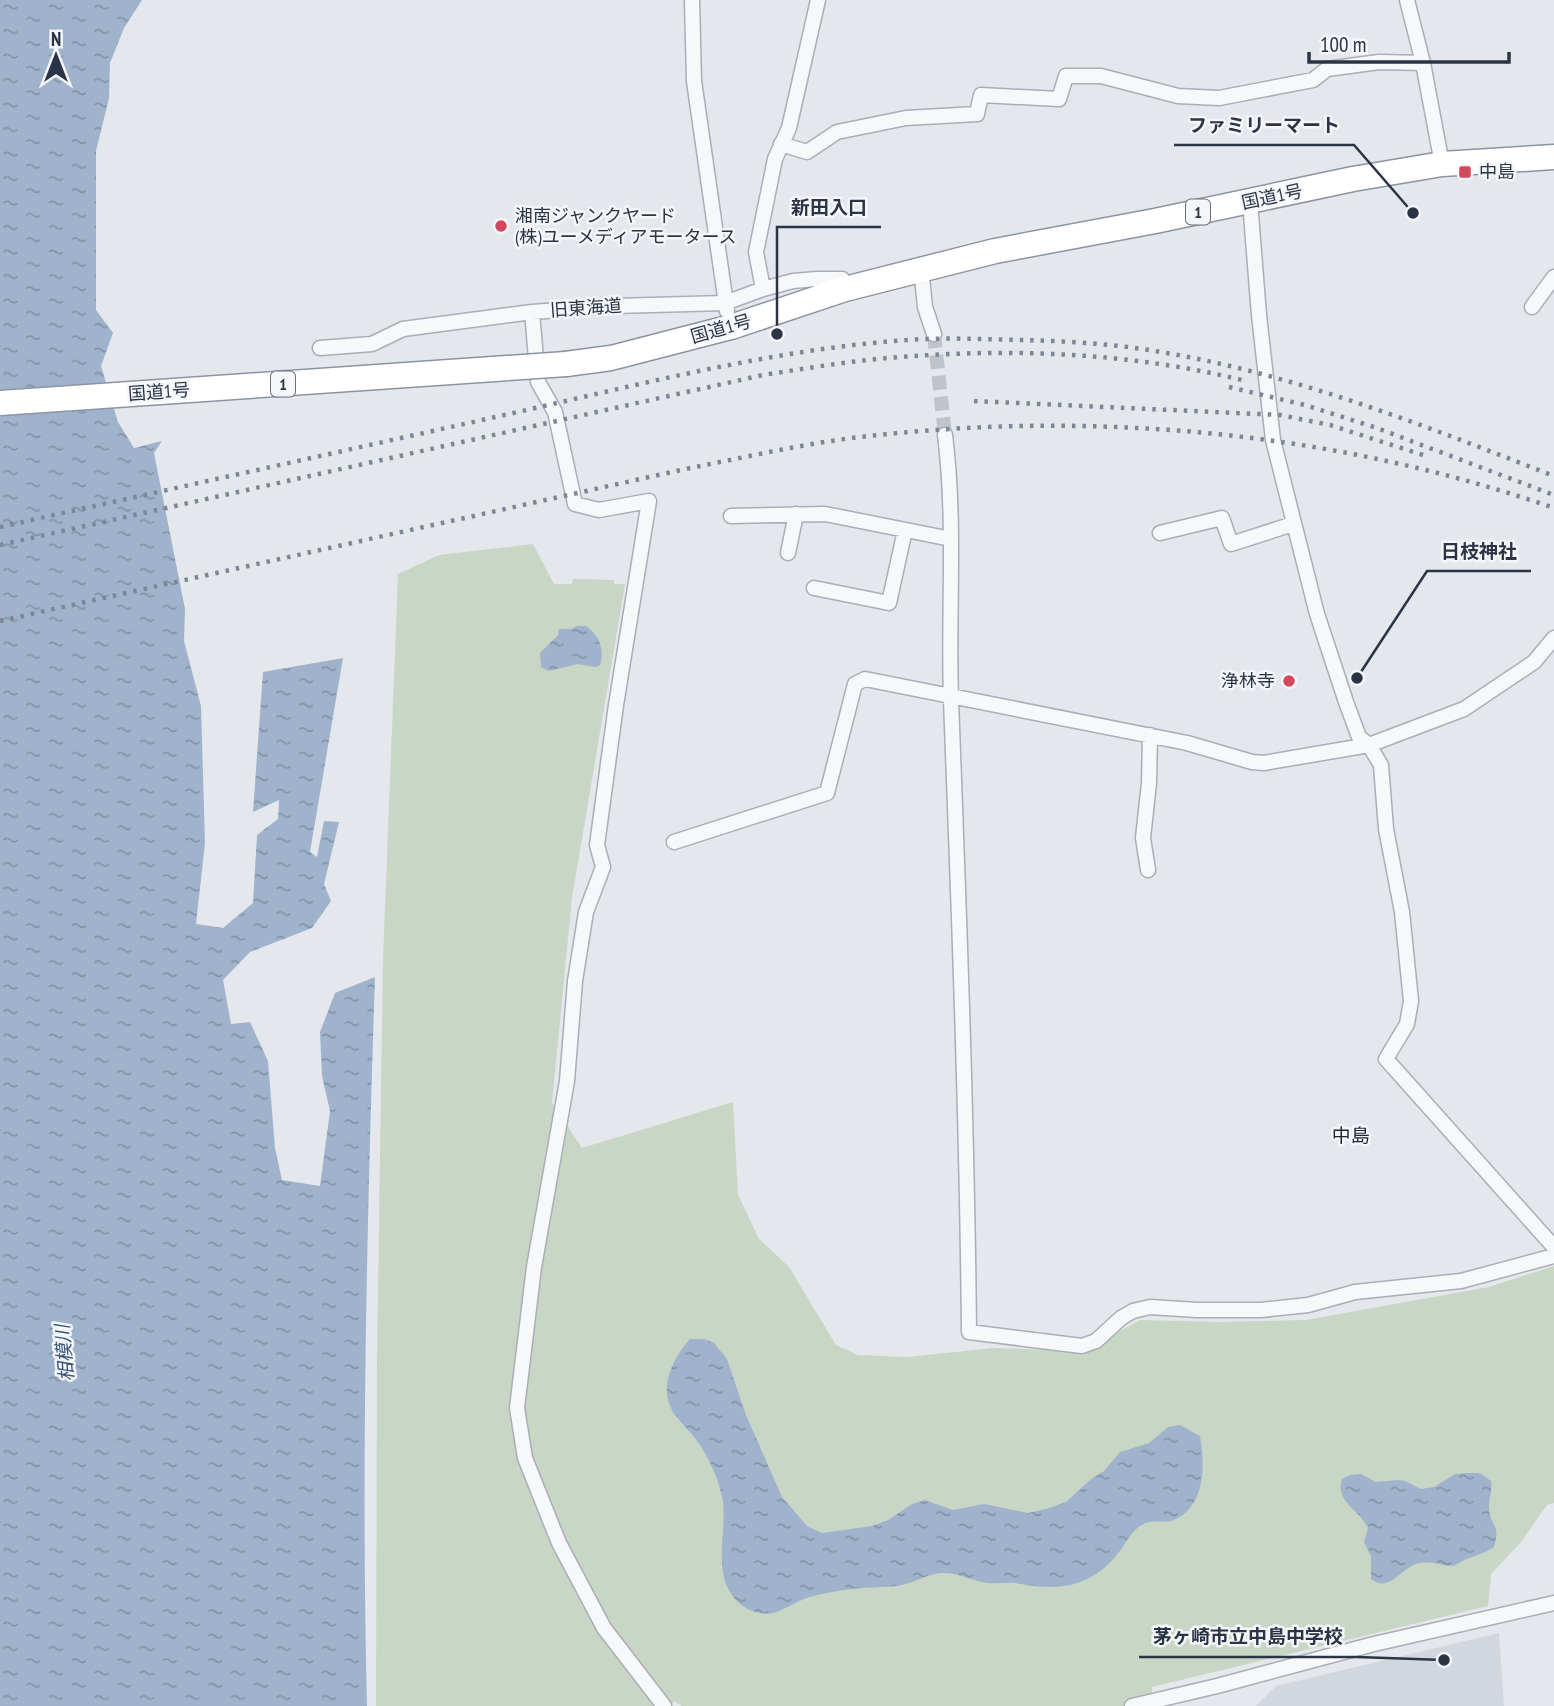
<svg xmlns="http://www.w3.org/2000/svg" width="1554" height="1706" font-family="'PT Sans Narrow','Noto Sans JP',sans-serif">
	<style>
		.built { fill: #d2d6de }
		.green { fill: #c9d6c5 }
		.water { fill: url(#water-ripples) }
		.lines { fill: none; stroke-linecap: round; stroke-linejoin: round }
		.street-tunnel { stroke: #bfc3cb; stroke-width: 14; stroke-dasharray: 14 7; stroke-linecap: butt }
		.street-casing { stroke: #a9aeb7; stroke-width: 17 }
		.highway-casing { stroke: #8b94a3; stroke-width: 27 }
		.street { stroke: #f7f8fa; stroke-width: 14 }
		.highway { stroke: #fff; stroke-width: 24 }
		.rail { stroke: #7d8696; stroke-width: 4.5; stroke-dasharray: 3.5 7; stroke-linecap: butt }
		.highway-bridge-casing { stroke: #8b94a3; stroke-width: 27; stroke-linecap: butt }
		.highway-bridge { stroke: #fff; stroke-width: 24 }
		.poi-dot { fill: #d1495b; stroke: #f4f6f9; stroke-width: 2.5 }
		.labels { text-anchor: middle; stroke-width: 5; stroke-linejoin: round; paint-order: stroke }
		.shield { fill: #f4f6f9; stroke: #676e7b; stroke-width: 2 }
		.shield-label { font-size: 16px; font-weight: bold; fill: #2b3445 }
		.poi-label { font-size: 18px; fill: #2b3445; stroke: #f4f6f9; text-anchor: start }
		.street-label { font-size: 18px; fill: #2b3445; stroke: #f4f6f9 }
		.neighbourhood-label { font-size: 19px; fill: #1d2536; stroke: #f4f6f9 }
		.water-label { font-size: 19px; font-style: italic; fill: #34527a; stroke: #f4f6f9 }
		.leader { fill: none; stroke: #2b3445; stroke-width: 2.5 }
		.callout-dot { fill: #2b3445; stroke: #f4f6f9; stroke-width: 2.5 }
		.callout-label { font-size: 19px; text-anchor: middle; font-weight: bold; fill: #2b3445; stroke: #f4f6f9; stroke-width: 5; stroke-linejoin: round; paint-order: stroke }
	</style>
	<defs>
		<pattern id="water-ripples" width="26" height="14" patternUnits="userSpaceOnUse" patternTransform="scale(1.75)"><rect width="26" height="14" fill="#9fb4cc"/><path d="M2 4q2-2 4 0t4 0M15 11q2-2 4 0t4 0" fill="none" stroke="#8293a7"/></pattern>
	</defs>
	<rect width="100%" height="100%" fill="#e4e7ec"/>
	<path class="built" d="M1499 1633 1504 1706H1256L1276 1686Z"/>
	<path class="green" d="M533 544 554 584H572L573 579 614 580V584H625L572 898 552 1103 582 1148 733 1102 738 1195 759 1239 789 1267 836 1345 858 1355 908 1357 993 1348 1083 1351 1140 1320 1222 1322 1306 1320 1489 1287 1554 1266V1503L1547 1505 1521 1542 1491 1574 1488 1606 1152 1687V1706H682L674 1701 671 1706H376L377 1359 383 960 398 574 439 555Z"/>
	<path class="water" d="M0 0H142L124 28 110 63 109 98 96 151V310L113 333 101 366 118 422 134 448 162 441 154 453 185 609 184 641 201 706 205 843 196 924 223 928 253 903 257 835 278 819 279 800 253 812 263 672 343 658 310 852 317 857 324 821 339 822 324 884 331 901 312 928 250 952 223 980 231 1024 250 1022 268 1061 275 1148 282 1180 320 1186 330 1111 322 1076 320 1032 335 993 375 977C367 1220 361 1463 367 1706H0Z
		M577 626H586C599 635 605 649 600 665L595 667 578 664 549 671 541 667 540 653 558 635 559 629H570Z
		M690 1339H705L714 1343 727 1359 746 1415 782 1497 807 1526 822 1533 872 1526 888 1520 912 1504 925 1500 953 1510 984 1504 1028 1513 1046 1509 1066 1502 1090 1480 1104 1471 1120 1452 1149 1443 1168 1427 1180 1425 1200 1436C1205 1463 1206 1507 1174 1520 1165 1524 1153 1519 1143 1524 1132 1530 1126 1543 1119 1552 1111 1563 1100 1573 1087 1579 1063 1591 1040 1587 1015 1583 1006 1582 997 1584 988 1583 969 1581 952 1568 931 1575 920 1578 909 1585 896 1586 877 1588 857 1587 838 1591 827 1593 813 1595 802 1600 792 1604 784 1610 773 1613 763 1615 751 1612 743 1606 709 1581 727 1537 723 1502 720 1483 712 1465 702 1448 695 1436 684 1427 675 1415 657 1390 672 1359 690 1339Z
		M1466 1473H1480L1491 1481C1493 1491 1488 1500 1489 1509 1491 1528 1501 1524 1494 1547 1481 1556 1466 1557 1454 1566 1443 1566 1432 1561 1420 1563 1401 1566 1391 1594 1371 1579V1556L1364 1542 1368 1528C1359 1509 1335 1502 1342 1479L1350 1475 1361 1474 1376 1482 1398 1480 1405 1481 1421 1489 1434 1487 1455 1474Z"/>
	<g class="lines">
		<path class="street-tunnel" d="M934 334 945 435"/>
		<defs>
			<path id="street" d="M692 0 694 81 727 311
				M1407 0 1423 63 1442 164
				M781 144 807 152 837 132 906 118 977 114 981 95 1059 99 1066 76H1101L1178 96 1219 98 1313 80 1327 69 1379 62 1423 63
				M1250 202 1259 315 1273 440 1317 614 1346 702 1359 737 1369 745 1381 765 1386 829 1402 912 1411 1001 1407 1024 1386 1059 1554 1247
				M921 268 925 307 934 334
				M763 289 756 252 775 159 789 128 818 0
				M1532 307 1554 277
				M532 312 538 382 555 412 575 504 599 510 649 501 616 705 597 845 603 867 586 912 575 981 567 1081 534 1267 517 1408 525 1458 559 1543 604 1628 664 1706
				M320 348 372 344 403 329 532 312 614 306 725 303 763 289 793 281 817 279H842L845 289
				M945 435C956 523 948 612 951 700 959 911 967 1122 969 1332L1082 1346 1096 1341 1121 1318 1133 1311 1150 1307 1197 1310H1261L1308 1305 1355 1292 1461 1281 1554 1256
				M731 516 825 514 951 539
				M1160 533 1222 518 1231 544 1293 524
				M788 553 796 514
				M814 588 889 603 905 530
				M674 842 827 793 855 684 865 679 1187 743 1252 762 1264 763 1369 745 1464 709 1534 662 1554 638
				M1148 870 1143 838 1149 783 1150 735
				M1132 1706 1217 1686 1374 1644 1554 1603"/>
			<path id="highway" d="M566 364 611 358 731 327 845 289 995 251 1155 221 1353 179 1442 164 1554 157"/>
		</defs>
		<use href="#street" class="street-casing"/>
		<use href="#highway" class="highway-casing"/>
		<use href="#street" class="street"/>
		<use href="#highway" class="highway"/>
		<path class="rail" d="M1229 387 1305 405 1374 427 1554 495
			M974 401 1280 415 1330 425 1423 455
			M0 527C167 490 334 453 500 416 630 387 761 352 894 341 936 337 979 339 1022 340 1061 341 1102 343 1142 349 1285 370 1420 424 1554 476
			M0 545 763 375C809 368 855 360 901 357 1016 348 1134 353 1246 381
			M0 621 690 468C752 456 815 441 878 435 1104 411 1339 433 1554 508"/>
		<defs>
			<path id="highway-bridge" d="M0 403 566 364"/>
		</defs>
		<use href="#highway-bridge" class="highway-bridge-casing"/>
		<use href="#highway-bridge" class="highway-bridge"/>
	</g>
	<g class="poi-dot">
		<rect x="1458" y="165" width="14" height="14" rx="3.5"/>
		<circle cx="501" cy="226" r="7"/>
		<circle cx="1289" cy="681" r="7"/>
	</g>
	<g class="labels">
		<g class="shield">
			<rect x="1186" y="199.5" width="24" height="25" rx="5"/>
			<rect x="271" y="371.5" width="24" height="25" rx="5"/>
		</g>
		<g class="shield-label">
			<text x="1198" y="218">1</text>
			<text x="283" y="390">1</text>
		</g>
		<g class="poi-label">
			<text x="1479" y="178">中島</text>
			<text x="515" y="222">湘南ジャンクヤード<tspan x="515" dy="21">(株)ユーメディアモータース</tspan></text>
			<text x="1275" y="687" text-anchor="end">浄林寺</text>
		</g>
		<g class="street-label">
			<text transform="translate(1272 197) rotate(-12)" y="6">国道1号</text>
			<text transform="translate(586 308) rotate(-4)" y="6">旧東海道</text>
			<text transform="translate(721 329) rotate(-16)" y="6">国道1号</text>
			<text transform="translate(159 392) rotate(-4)" y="6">国道1号</text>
		</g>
		<g class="neighbourhood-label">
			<text x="1351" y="1142">中島</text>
		</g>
		<g class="water-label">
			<text transform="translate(64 1353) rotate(-95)" y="7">相模川</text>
		</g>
	</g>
	<path class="leader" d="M1413 213L1354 145H1174M777 334L777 227H881M1357 678L1427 571H1531M1444 1660L1357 1657H1139"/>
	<g class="callout-dot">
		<circle cx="1413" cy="213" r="7"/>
		<circle cx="777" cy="334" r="7"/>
		<circle cx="1357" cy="678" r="7"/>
		<circle cx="1444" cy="1660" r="7"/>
	</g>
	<g class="callout-label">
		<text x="1264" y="132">ファミリーマート</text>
		<text x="829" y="214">新田入口</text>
		<text x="1479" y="558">日枝神社</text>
		<text x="1248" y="1643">茅ヶ崎市立中島中学校</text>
	</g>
	<g transform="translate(56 56)" stroke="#f4f6f9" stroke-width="5" paint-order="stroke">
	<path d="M0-5L12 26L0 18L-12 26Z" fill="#2b3445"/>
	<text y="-10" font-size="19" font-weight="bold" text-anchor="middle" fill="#2b3445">N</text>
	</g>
	<path d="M1309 52v10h200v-10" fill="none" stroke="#2b3445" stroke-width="3.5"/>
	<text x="1320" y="52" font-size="21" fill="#2b3445" stroke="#f4f6f9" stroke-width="5" paint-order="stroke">100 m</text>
</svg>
